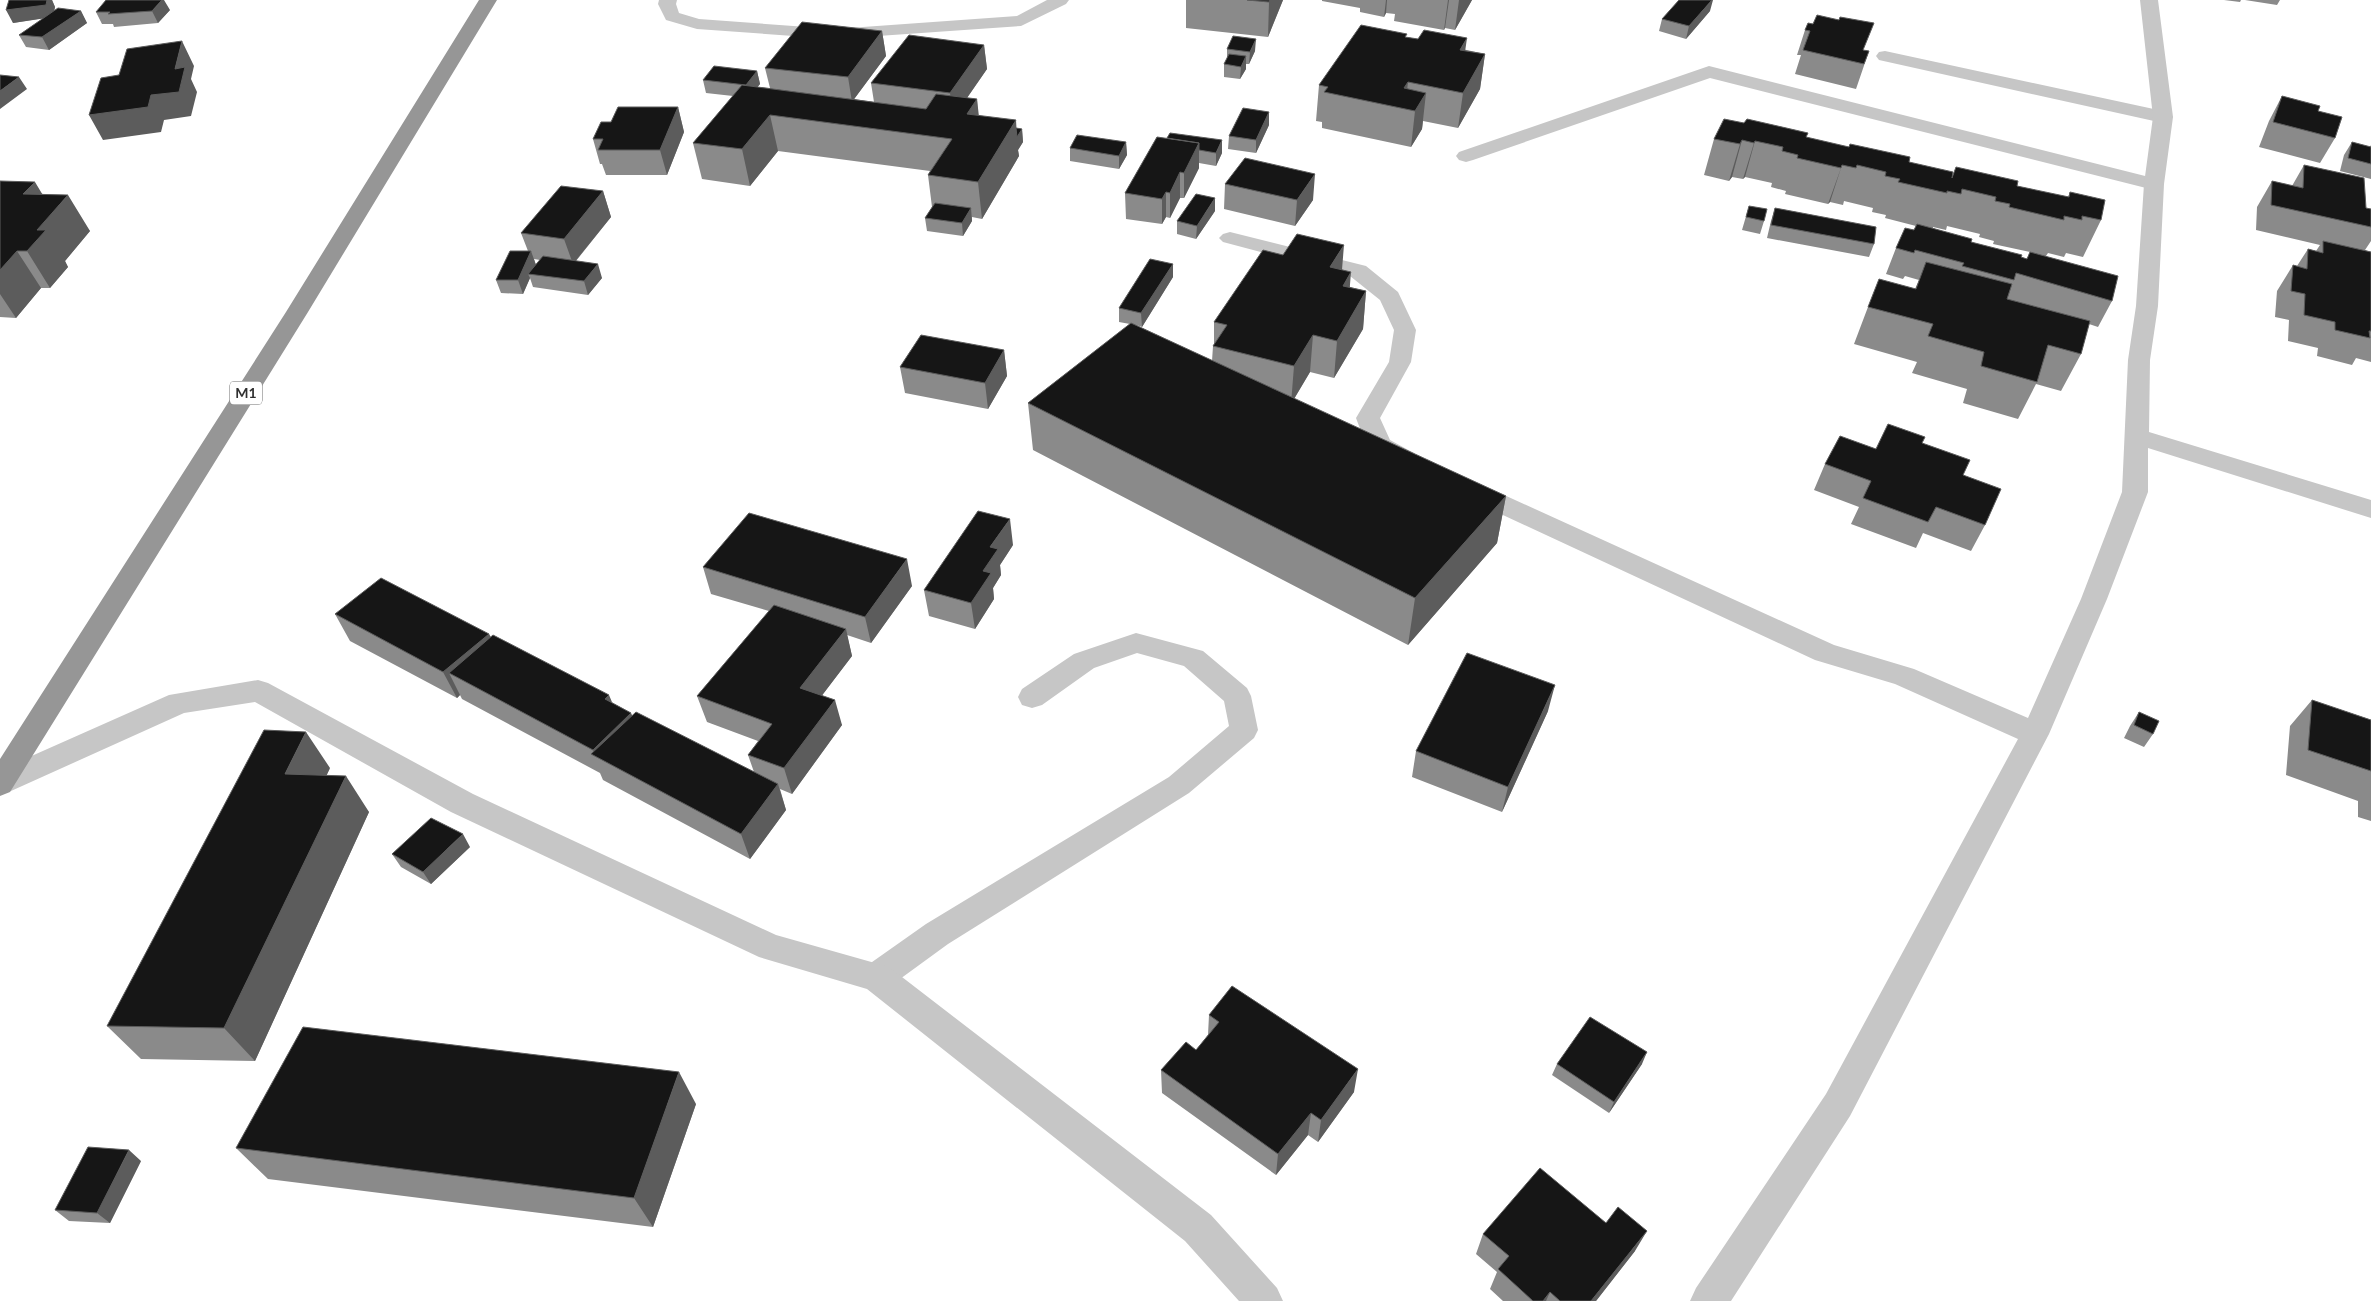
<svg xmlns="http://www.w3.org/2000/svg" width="2371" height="1301" font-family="Lato,sans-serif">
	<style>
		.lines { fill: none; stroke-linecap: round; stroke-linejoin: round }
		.lane { fill: #c6c6c6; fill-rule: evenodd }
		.street { fill: #c6c6c6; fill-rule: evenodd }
		.highway { fill: #969696; fill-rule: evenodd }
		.wall { fill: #8a8a8a; fill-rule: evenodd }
		.shaded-wall { fill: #5c5c5c }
		.building { fill: #161616; stroke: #5c5c5c }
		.labels { text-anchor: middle; stroke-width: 5; stroke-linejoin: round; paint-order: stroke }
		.shield { fill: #fff; stroke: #6d6d6d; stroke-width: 1 }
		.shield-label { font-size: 14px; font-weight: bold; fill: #2f2f2f }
	</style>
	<rect width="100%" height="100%" fill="#fff"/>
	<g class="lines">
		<path class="lane" d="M659 0H677L676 4 679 13 699 19 835 29 1017 16 1047 0H1069L1066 4 1021 26 835 39 697 29 666 20 658 4Z
			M1885 51 2163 111 2170 113 2173 117 2170 121 2163 123 1879 60 1876 56 1879 52Z
			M1709 66 2161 180 2164 184 2161 188 2154 190 1710 78 1473 160 1466 162 1459 160 1456 156 1459 152Z
			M1136 633 1203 651 1247 688 1251 696 1258 730 1254 738 1189 793 948 944 889 987 877 991 865 987 861 977 865 967 926 924 1169 777 1229 726 1224 701 1184 666 1137 653 1094 668 1042 705 1032 708 1022 705 1018 697 1022 689 1074 654Z"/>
		<path class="street" d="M2140 0H2158L2173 117 2164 184 2158 306 2150 360 2149 432 2371 500V518L2148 448V492L2107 599 2049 734 1850 1116 1731 1301H1690L1696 1288 1826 1094 2018 739 1895 684 1815 660 1462 496 1459 490 1462 484 1471 482 1480 484 1834 645 1914 669 2028 718 2081 599 2122 492 2128 360 2136 306 2144 184 2153 117Z
			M1230 232 1366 266 1398 292 1416 330 1411 362 1380 418 1390 440 1414 453 1417 459 1414 465C1400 468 1381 460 1371 450 1364 442 1360 428 1356 418L1389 362 1394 330 1380 300 1350 276 1223 242 1219 238 1223 234Z
			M258 680 268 683 473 794 776 935 889 967 1211 1215 1277 1288 1283 1301H1239L1185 1241 867 989 759 957 451 812 255 702 184 713 11 791 0 794V770L169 695Z"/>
		<path class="highway" d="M479 0H497L308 312 10 792 0 796V759L286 312Z"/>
	</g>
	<path class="wall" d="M9 0H52L55 7 54 11H81L87 23 49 50 26 47 19 35 44 18 13 23Z
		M1186 0H1283L1268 37 1186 28Z
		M1322 0H1472L1455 30 1445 28 1444 30 1394 21 1395 14 1386 13 1384 17 1360 12V8L1322 1Z
		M2224 0H2241L2240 2Z
		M2245 0H2280L2277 5Z
		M170 10 158 23 114 27 113 24H102L96 12Z
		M1710 11 1686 39 1659 31 1662 19Z
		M1808 23 1864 51H1869L1856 89 1795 74 1801 55H1797L1805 30Z
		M882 31 886 56 854 99 874 102 871 83 984 45 987 69 967 98 977 99 978 116 1016 128 1022 129 1023 142 1018 150 1019 156 982 219 972 217V221L963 236 927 231 925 218 932 207 928 175 930 171 778 151 750 186 702 179 693 143 733 96 706 93 703 80 757 71 760 84 757 87 770 88 765 68Z
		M1407 37 1485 54 1480 89 1458 128 1423 121 1422 129 1411 147 1322 128V122L1316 121 1319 85Z
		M1227 49 1255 51 1249 64H1246V69L1240 79 1224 77V64L1227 59Z
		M2282 96 2318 111 2335 138 2320 163 2259 147 2269 121Z
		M678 107 684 132 667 175H606L602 164H600L593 139 611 122Z
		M1269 112V125L1256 153 1228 149 1229 136Z
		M1744 123 1808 133 1806 137 1909 162 1952 176 2017 186 2068 197 2070 192 2101 220 2083 257 2066 253 2064 257 2048 253 2046 256 2112 301 2098 327 2089 324 2081 354 2061 391 2036 384 2018 419 1963 403 1967 389 1912 373 1917 362 1854 344 1868 307 1915 289 1919 280 1905 276 1903 279 1886 274 1896 248 1914 230 1916 226 1885 218 1886 215 1872 212 1873 208 1844 201 1843 205 1830 202 1828 204 1785 194 1786 191 1771 187 1772 183 1745 177 1743 179 1732 177 1729 181 1704 175 1714 139ZM1947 226 1980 234 1979 237 1994 241 1993 244 2030 252 2027 259 1971 242 1933 228V227L1946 230Z
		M1157 137 1222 153 1216 166 1199 163V168L1184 198H1180L1170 218 1166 217 1162 224 1126 219 1125 193Z
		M1126 142 1127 155 1119 169 1070 161V148Z
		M2352 142 2370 147 2371 145V179L2340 171 2344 155Z
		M2304 165 2366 208 2371 227V241L2365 250 2371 252V362L2356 358 2352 365 2317 356 2318 348 2288 341 2289 320 2275 317 2277 291 2293 265 2297 266 2308 249 2316 251 2320 245 2256 230 2257 207 2272 181 2292 186Z
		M0 181 43 194 90 231 65 261 68 267 50 288H41L16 318 0 317Z
		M1225 184 1313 200 1295 226 1224 209Z
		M603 191 611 217 576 261 602 278 588 295 533 287 530 278 523 294 501 293 496 280 528 251 521 233ZM534 259 540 260 536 265Z
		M1749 206 1764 221 1760 234 1742 230Z
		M1775 208 1874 244 1869 257 1767 238 1771 221Z
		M1215 211 1196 239 1177 234V221Z
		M1173 264V277L1142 327 1136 325 1212 361 1213 346 1214 344V322L1342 269 1350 287 1366 291 1363 329 1334 378 1310 372 1294 399 1506 496 1497 543 1408 645 1033 450 1028 403 1130 324 1119 322V308Z
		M1004 350 1007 376 988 409 905 393 900 367Z
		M1922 443 1963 475 1985 525 1971 551 1923 533 1916 548 1851 524 1859 507 1814 490 1825 464 1876 449Z
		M1013 545 1000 565 1001 575 993 588 994 599 975 629 929 616 924 590Z
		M703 567 912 586 871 643 847 635 852 656 822 695 842 725 792 794 780 789 786 810 750 859 603 780 600 773 462 699 460 695 457 698 350 641 335 614 489 634 491 637 631 713 632 716 754 772 748 755 758 741 707 722 697 696 769 611 711 594Z
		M2312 700 2371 720V821L2358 817V801L2286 775 2290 726Z
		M1548 711 1502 812 1412 777 1416 751Z
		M2139 712 2153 734 2144 747 2124 738 2130 726Z
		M330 768 326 776 369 812 255 1061 141 1059 107 1026Z
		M470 847 431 884 401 867 392 854Z
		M1209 1015 1354 1092 1318 1142 1308 1135 1276 1175 1162 1093 1161 1070 1196 1050 1208 1035Z
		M1557 1064H1642L1609 1113 1552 1075Z
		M696 1104 653 1227 268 1179 236 1148Z
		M141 1161 110 1223 69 1221 55 1210Z
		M1483 1234 1635 1251 1596 1301H1503L1490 1289 1497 1272 1476 1254Z"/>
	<path class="shaded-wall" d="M47 0H52L55 7 53 17 13 23 6 10Z
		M162 0H164L170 10 158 23 152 11Z
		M1270 0H1283L1268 37 1269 2Z
		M1386 0H1387L1386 13 1384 17Z
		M1448 0H1449L1445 28 1444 30Z
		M1459 0H1472L1455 30Z
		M1712 0H1713L1710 11 1686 39 1689 26Z
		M81 11 87 23 49 50 42 37Z
		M882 31 886 56 852 102 848 77Z
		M1467 38 1462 73 1460 50Z
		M1256 39 1255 51 1249 64 1250 52Z
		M182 41 194 66 191 79 197 92 191 116 164 120 161 132 103 140 89 115 151 95 175 69Z
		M984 45 987 69 953 118 950 93Z
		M1485 54 1480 89 1458 128 1463 93Z
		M1246 56V69L1240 79 1241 67Z
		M757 71 760 84 749 98 746 85Z
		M19 77 27 89 0 109V91Z
		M1408 82 1405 109 1404 88Z
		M1426 93 1422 129 1411 147 1415 111Z
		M977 99 981 135 967 114Z
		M678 107 684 132 667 175 660 150Z
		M1269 112V125L1256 153V140Z
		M770 115 778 151 750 186 742 149Z
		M1016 120 1017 137 1022 129 1023 142 1018 150 1019 156 982 219 978 182Z
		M1222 140V153L1216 166V153Z
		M1742 140 1732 177 1729 181 1740 144Z
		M1755 141 1745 177 1743 179 1754 143Z
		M1126 142 1127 155 1119 169V156Z
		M1199 143V168L1184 198V173Z
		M1842 165 1830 202 1828 204 1841 168Z
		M1180 172V198L1170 218V193Z
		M1315 174 1313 200 1295 226 1297 200Z
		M35 182 53 212 68 195 90 231 65 261 68 267 50 288 27 251 23 194Z
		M603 191 611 217 573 264 564 239Z
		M1166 192V217L1162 224V199Z
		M1215 198V211L1196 239 1197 226Z
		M971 208 972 221 963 236 962 223Z
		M1344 245 1341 282 1330 267Z
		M17 251 41 288 16 318 0 294V270Z
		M531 251 536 265 528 274 530 278 523 294 518 280Z
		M598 264 602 278 588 295 584 281Z
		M1173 264V277L1142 327 1141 313Z
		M1351 272 1348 309 1343 286Z
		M1366 291 1363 329 1334 378 1337 341Z
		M1313 335 1310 372 1291 404 1294 366Z
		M1004 350 1007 376 988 409 985 383Z
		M1506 496 1497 543 1408 645 1415 598Z
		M1010 519 1013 545 1000 565 1001 575 993 588 994 599 975 629 971 603 990 547Z
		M907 559 912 586 871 643 865 617Z
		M846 629 852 656 808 714 800 688Z
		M489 634 502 660 449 673 460 695 457 698 443 672Z
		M1555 685 1548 711 1502 812 1508 787Z
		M609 695 620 721 605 699Z
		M835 700 842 725 792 794 784 768Z
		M631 713 641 739 597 757 593 750Z
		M306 732 330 768 310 811 285 774Z
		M346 776 369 812 255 1061 224 1028Z
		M778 784 786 810 750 859 741 834Z
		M463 834 470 847 431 884 423 872Z
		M1647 1052 1642 1064 1609 1113 1614 1102Z
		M1358 1069 1354 1092 1318 1142 1321 1120Z
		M679 1072 696 1104 653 1227 634 1198Z
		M1311 1113 1308 1135 1276 1175 1278 1154Z
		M129 1150 141 1161 110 1223 97 1213Z
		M1647 1231 1635 1251 1596 1301H1591Z
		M1550 1292 1546 1301H1543Z"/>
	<path class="building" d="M9 0H47L46 5 6 10Z
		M106 0H162L152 11 108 14 110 12H96Z
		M1247 0H1270L1269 2Z
		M1679 0H1712L1689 26 1662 19Z
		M58 8 81 11 42 37 19 35Z
		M1817 15 1839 20 1840 17 1874 23 1863 50 1869 51 1864 64 1803 50 1810 31 1805 30 1808 23 1813 24Z
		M802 22 882 31 848 77 765 68Z
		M1361 25 1407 34 1405 37 1418 39 1424 30 1467 38 1460 50 1485 54 1463 93 1408 82 1404 88 1426 93 1415 111 1324 92 1328 87 1319 85Z
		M909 35 984 45 950 93 871 83Z
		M1233 36 1256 39 1250 52 1227 49Z
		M182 41 175 69 185 67 179 92 151 95 148 107 89 115 101 78 119 75 127 49Z
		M1229 54 1246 56 1241 67 1224 64Z
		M714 66 757 71 746 85 703 80Z
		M0 75 19 77 0 91Z
		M742 85 926 109 936 94 977 99 967 114 1016 120 978 182 928 175 952 139 770 115 742 149 693 143Z
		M2282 96 2320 106 2318 111 2342 117 2335 138 2273 122Z
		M618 107H678L660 150H598L603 139H593L601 122H611Z
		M1243 108 1269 112 1256 140 1229 136Z
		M1724 119 1744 123 1747 119 1808 133 1806 137 1849 147 1850 144 1910 157 1909 162 1953 172 1952 178 1956 167 2018 181 2017 186 2069 197 2070 192 2105 200 2101 220 2082 216V220L2064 216V220L2009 207 2010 204 1995 201 1996 197 1962 189 1961 194 1947 191V193L1898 182 1900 179 1885 176 1886 172 1857 165 1856 168 1842 165 1841 168 1797 158 1798 155 1782 151 1783 147 1755 141 1754 143 1742 140 1740 144 1714 139Z
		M1016 128 1022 129 1017 137Z
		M1170 133 1222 140 1216 153 1199 150V143L1167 138Z
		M1077 135 1126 142 1119 156 1070 148Z
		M1157 137 1199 143 1184 173 1180 172 1170 193 1166 192 1162 199 1125 193Z
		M2352 142 2371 147V164L2348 158Z
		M1245 158 1315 174 1297 200 1225 184Z
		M2304 165 2364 178 2366 208 2371 209V227L2271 205 2272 181 2303 188Z
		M0 181 35 182 23 194 68 195 37 230H46L27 251H17L0 270Z
		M561 186 603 191 564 239 521 233Z
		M1196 194 1215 198 1197 226 1177 221Z
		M935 203 971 208 962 223 925 218Z
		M1749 206 1767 209 1764 221 1746 217Z
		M1775 208 1876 227 1874 244 1771 225Z
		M1917 224 1972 239 1971 242 2022 255 2021 257 2027 259 2030 252 2118 276 2112 301 2016 273 2014 280 1962 266 1964 263 1915 250 1914 253 1896 248 1905 228 1914 230Z
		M1297 234 1344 245 1330 267 1351 272 1343 286 1366 291 1337 341 1313 335 1294 366 1213 346 1227 325 1214 322 1263 250 1283 255Z
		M2323 241 2371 252V331H2369L2370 338 2335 330V322L2304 315 2305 294 2291 291 2293 265 2307 269 2308 249 2323 253Z
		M510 251H531L518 280H496Z
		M543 256 598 264 584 281 528 274Z
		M1150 259 1173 264 1141 313 1119 308Z
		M1926 262 2012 284 2007 299 2090 321 2081 354 2048 345 2037 382 1981 366 1984 352 1928 336 1933 324 1868 307 1879 279 1916 289Z
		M1131 323 1506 496 1415 598 1028 403Z
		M921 335 1004 350 985 383 900 367Z
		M1888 424 1925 437 1922 443 1970 460 1963 475 2001 489 1985 525 1936 507 1928 522 1863 498 1871 481 1825 464 1840 436 1876 449Z
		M978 511 1010 519 990 547 998 549 983 571 991 573 971 603 924 590Z
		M749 513 907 559 865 617 703 567Z
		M381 578 489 634 443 672 335 614Z
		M774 605 846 629 800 688 835 700 784 768 748 755 772 724 697 696Z
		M493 635 609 695 605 699 631 713 593 750 449 673Z
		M1467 653 1555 685 1508 787 1416 751Z
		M2312 700 2371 720V771L2308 750Z
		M636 712 778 784 741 834 591 754Z
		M2139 712 2159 721 2153 734 2134 725Z
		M264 730 306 732 285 774 346 776 224 1028 107 1026Z
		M431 818 463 834 423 872 392 854Z
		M1232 986 1358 1069 1321 1120 1311 1113 1278 1154 1161 1070 1186 1042 1196 1050 1219 1022 1209 1015Z
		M1590 1017 1647 1052 1614 1102 1557 1064Z
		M303 1027 679 1072 634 1198 236 1148Z
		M88 1147 129 1150 97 1213 55 1210Z
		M1540 1168 1606 1223 1618 1207 1647 1231 1591 1301H1560L1550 1292 1543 1301H1533L1498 1269 1509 1256 1483 1234Z"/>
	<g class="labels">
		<rect class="shield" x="230" y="381.5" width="32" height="23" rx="4"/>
		<g class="shield-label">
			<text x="246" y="398">M1</text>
		</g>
	</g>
</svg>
